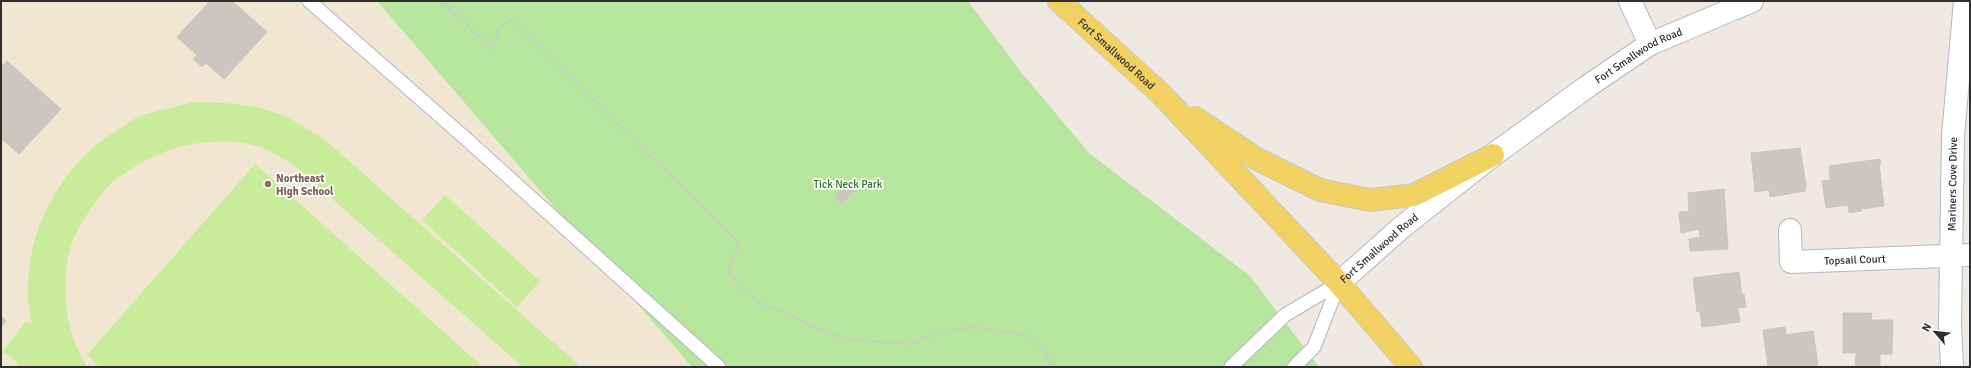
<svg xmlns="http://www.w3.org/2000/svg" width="1971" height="368" font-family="Signika,sans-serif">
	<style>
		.education { fill: #f0e6d1 }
		.green { fill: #b6e59e }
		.pitch { fill: #c9ec9a }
		.building { fill: #cbc7bf; stroke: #cbc5ba }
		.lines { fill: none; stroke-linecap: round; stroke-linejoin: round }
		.lane-casing { stroke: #b4b7c1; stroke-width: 15 }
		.street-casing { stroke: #b4b7c1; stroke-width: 24 }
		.secondary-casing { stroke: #b4b7c1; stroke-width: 24 }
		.primary-casing { stroke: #c9c9c9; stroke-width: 24 }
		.path { stroke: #c9c9c9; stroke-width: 2.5; stroke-dasharray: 3 2; stroke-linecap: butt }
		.lane { stroke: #fff; stroke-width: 13 }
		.street { stroke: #fff; stroke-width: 22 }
		.secondary { stroke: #fff; stroke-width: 22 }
		.primary { stroke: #f2d163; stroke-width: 22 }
		.education-dot { fill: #8d6e63; stroke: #fff; stroke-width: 1.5 }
		.labels { text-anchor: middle; stroke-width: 3.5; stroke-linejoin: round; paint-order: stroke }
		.street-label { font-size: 11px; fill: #2e2e2e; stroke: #fff }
		.education-label { font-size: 11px; font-weight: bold; fill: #785e54; stroke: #fff; text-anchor: start }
		.park-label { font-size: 11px; fill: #2c6e1b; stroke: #fff }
	</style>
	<rect width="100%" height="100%" fill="#efe9e1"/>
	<path class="education" d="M1 1H377L692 367H1Z"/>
	<path class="green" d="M377 1H968L1021 72 1089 153 1250 276 1319 367H692Z"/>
	<path class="pitch" d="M194 102C220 103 246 103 271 111 293 118 313 132 332 146L581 367H523L294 165C281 158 268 149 253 145 208 135 160 147 124 174 119 177 113 180 109 185 96 200 77 227 71 246 59 284 65 333 87 367H22L3 351 26 321 32 325C30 313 27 298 28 286 29 224 65 161 118 130 125 125 133 119 141 116 158 110 177 107 194 102Z
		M255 164 483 367H100L87 355Z
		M445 195 540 281 517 307 422 220Z"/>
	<path class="building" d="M210 1H232L267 32 224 79 206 63 202 67 193 59 197 55 177 37Z
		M7 61 61 109 19 154 1 138V67Z
		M1800 148 1806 185 1805 191 1770 197 1769 190 1755 192 1751 153Z
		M1880 159 1881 164H1879L1884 206 1861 209V211L1849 213 1848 205 1826 208 1822 181 1830 180 1829 166Z
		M852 180 859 187 842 204 835 197Z
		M1724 189 1728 249 1690 251 1689 239 1700 237 1699 229 1681 233 1679 212 1689 211 1688 193Z
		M1739 272 1742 295 1744 294 1746 307 1738 308 1740 322 1702 327 1700 312H1697L1693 278Z
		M1843 313H1872L1871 320H1893L1892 354H1880V367H1855L1856 353H1843Z
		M1 316 6 321 1 327Z
		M1785 327 1786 335 1813 331 1818 365 1768 367 1763 330Z"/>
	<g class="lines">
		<defs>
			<path id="lane" d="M309 1 464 137 719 367
				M1231 367 1285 315 1339 283
				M1294 367 1314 347 1339 283"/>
			<g id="street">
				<path d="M1630 1 1650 44"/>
				<path id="s1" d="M1790 230 1791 262 1970 255"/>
				<path id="s2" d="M1952 367 1950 323 1953 136 1965 1"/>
			</g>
			<g id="secondary">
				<path id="s3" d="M1339 283 1402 227 1493 155 1588 86 1650 44 1752 1"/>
			</g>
			<g id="primary">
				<path id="s4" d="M1059 1 1162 95 1339 283 1411 367"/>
				<path d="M1195 118 1257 159 1320 190 1370 200 1414 195 1493 155"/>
			</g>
		</defs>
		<use href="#lane" class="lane-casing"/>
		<use href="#street" class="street-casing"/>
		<use href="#secondary" class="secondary-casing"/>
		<use href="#primary" class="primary-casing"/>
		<path class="path" d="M441 1 493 49 499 28 512 20 739 243 729 271 740 287 758 302 786 313 816 328 845 339 910 344 942 332 973 327 1027 335 1045 352 1053 367"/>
		<use href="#lane" class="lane"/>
		<use href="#street" class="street"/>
		<use href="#secondary" class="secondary"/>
		<use href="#primary" class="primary"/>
	</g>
	<circle class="education-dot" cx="268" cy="184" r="4"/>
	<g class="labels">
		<g class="street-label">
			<text dy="4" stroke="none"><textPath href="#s4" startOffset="78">Fort Smallwood Road</textPath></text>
			<text dy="4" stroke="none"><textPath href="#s3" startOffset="377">Fort Smallwood Road</textPath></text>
			<text dy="4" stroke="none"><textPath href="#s2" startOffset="183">Mariners Cove Drive</textPath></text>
			<text dy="4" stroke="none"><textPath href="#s3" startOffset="53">Fort Smallwood Road</textPath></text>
			<text dy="4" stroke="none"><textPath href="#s1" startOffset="96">Topsail Court</textPath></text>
		</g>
		<g class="education-label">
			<text x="276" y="182">Northeast<tspan x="276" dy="13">High School</tspan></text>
		</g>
		<g class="park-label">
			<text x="848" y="188">Tick Neck Park</text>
		</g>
	</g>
	<rect width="1971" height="368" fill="none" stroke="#2e2e2e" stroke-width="4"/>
	<g transform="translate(1935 332) rotate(298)" stroke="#ffffff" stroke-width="3" paint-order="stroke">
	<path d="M0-3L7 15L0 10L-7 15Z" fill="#2e2e2e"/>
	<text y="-6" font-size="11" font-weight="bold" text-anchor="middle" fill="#2e2e2e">N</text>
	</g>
</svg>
